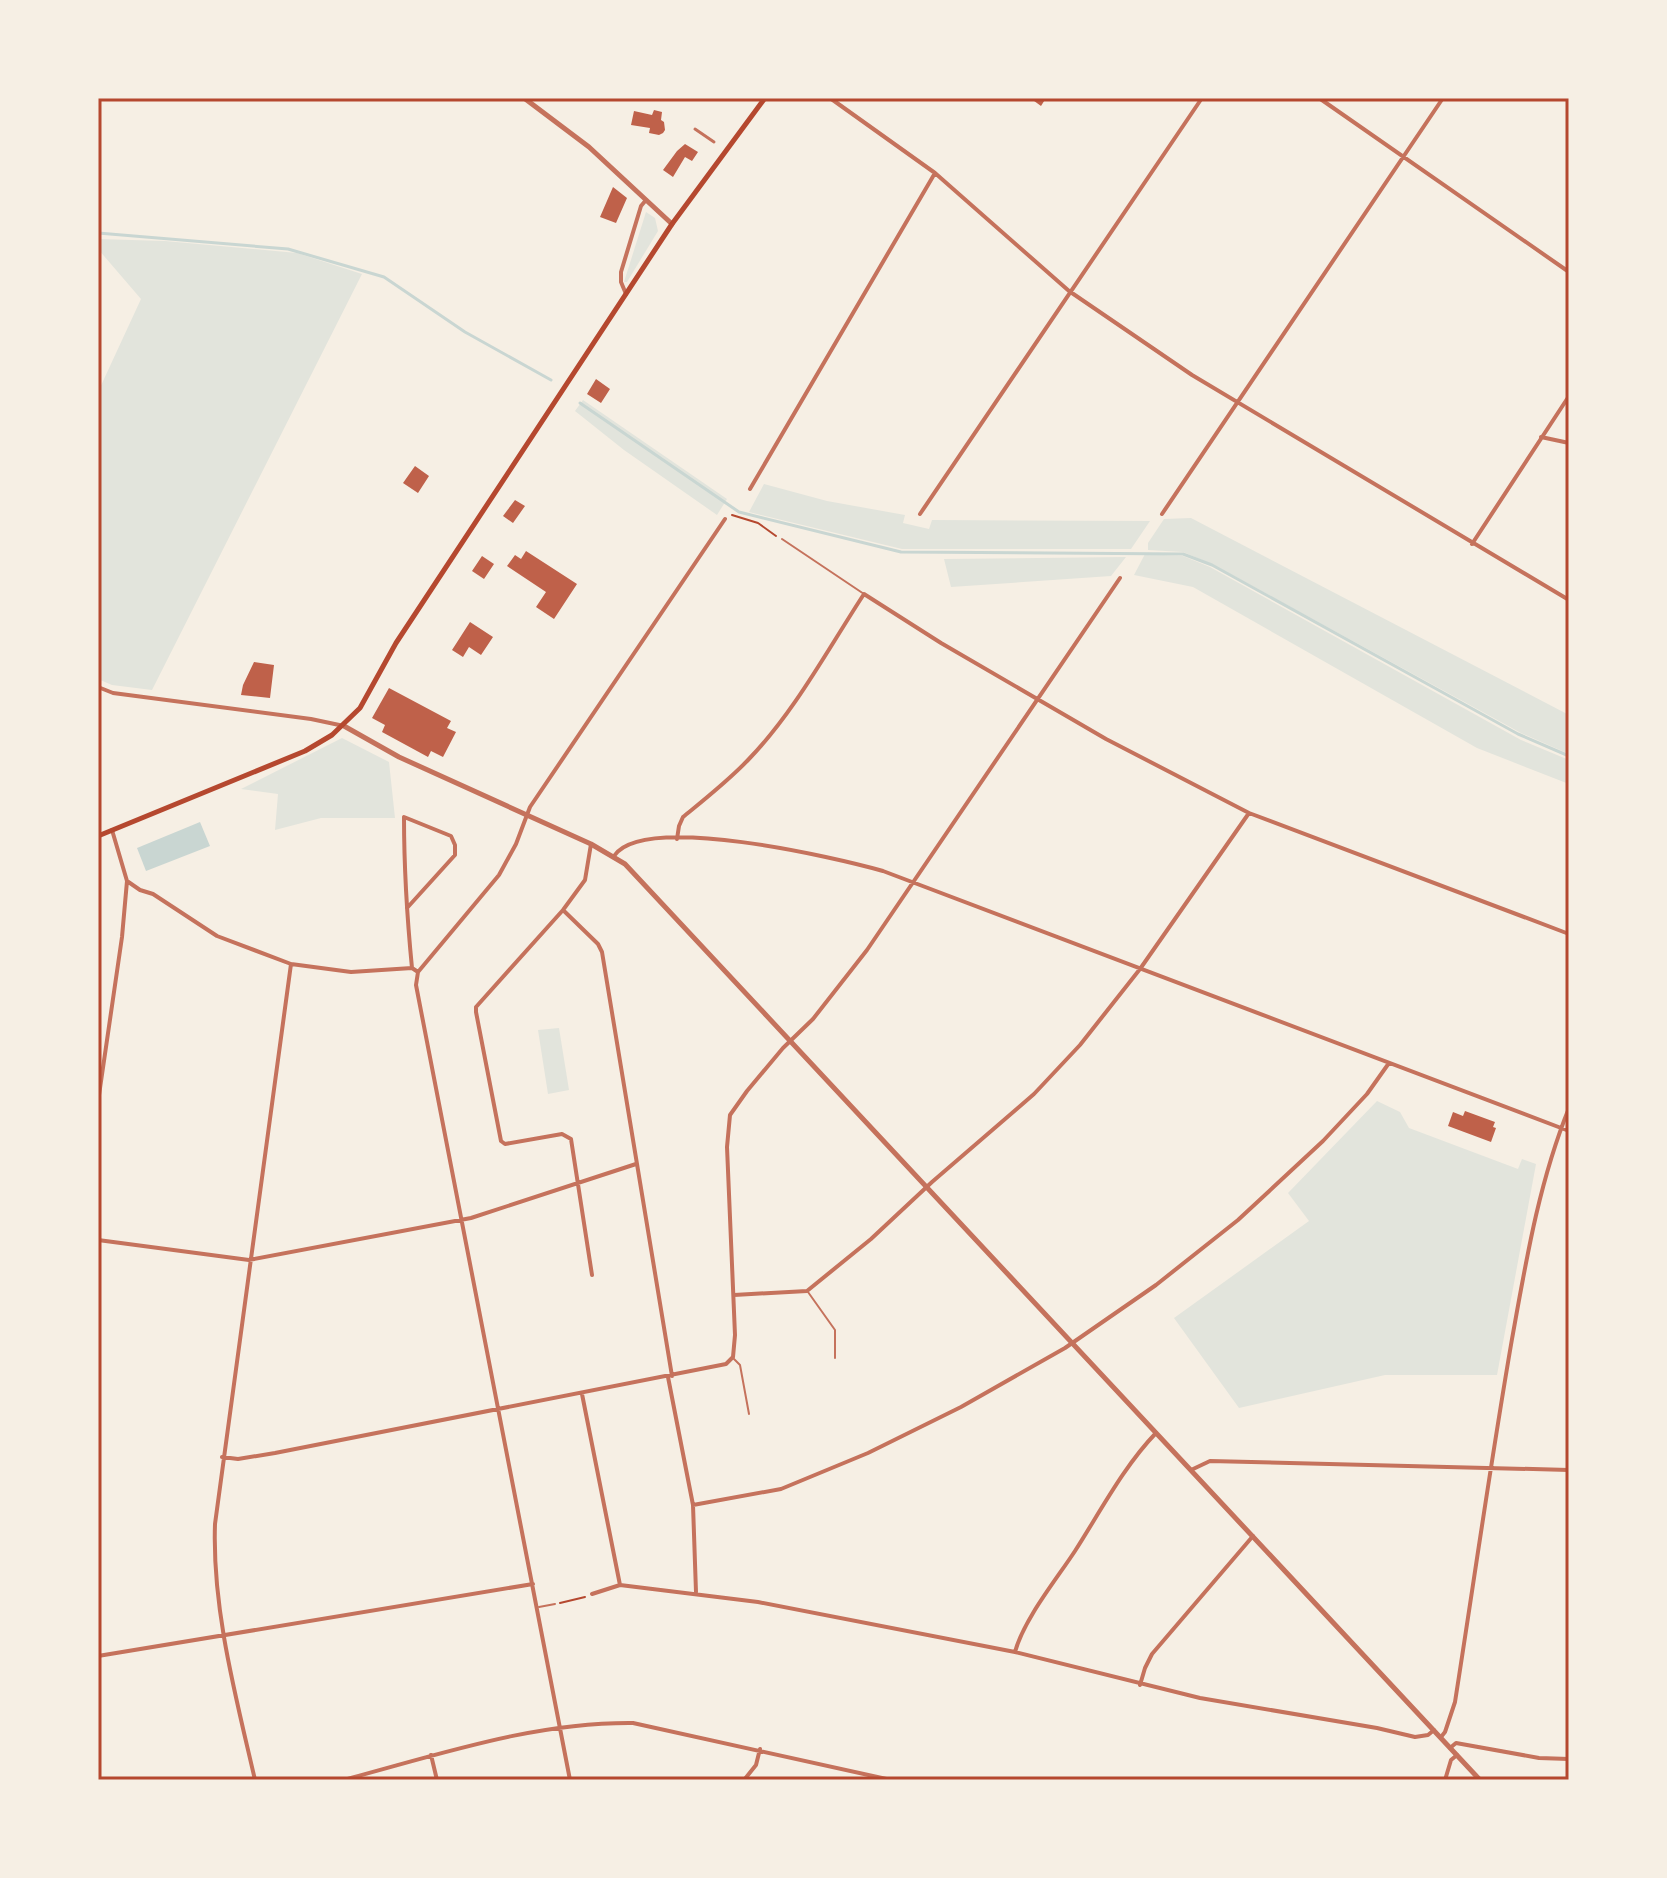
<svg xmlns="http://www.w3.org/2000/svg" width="1667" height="1878" font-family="'PT Sans',sans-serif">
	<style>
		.green { fill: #e2e4dc }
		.water { fill: #c9d6d2 }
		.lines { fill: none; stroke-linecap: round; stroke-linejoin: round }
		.stream { stroke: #c9d6d2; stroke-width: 3 }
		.building { fill: #bf614a }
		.path { stroke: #b5482f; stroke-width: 2 }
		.service { stroke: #c5725c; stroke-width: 2 }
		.pedestrian { stroke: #c5725c; stroke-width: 3 }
		.minor { stroke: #c5725c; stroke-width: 4 }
		.tertiary { stroke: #c5725c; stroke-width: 5 }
		.secondary { stroke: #b5482f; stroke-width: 5 }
		.neatline { fill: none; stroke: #b5482f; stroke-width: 3 }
	</style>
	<rect width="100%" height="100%" fill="#f6efe4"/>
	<path class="green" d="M646 212 655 218 658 231 627 282H624Z
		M98 239 165 241 297 253 362 274 152 690 112 685 98 679V392L141 299 98 249Z
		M583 400 727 499 717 515 624 450 575 411Z
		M764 484 827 501 905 515 903 523 929 529 932 520 1150 521 1131 549H902L749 512Z
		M1191 518 1569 715V754L1521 733 1212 564 1183 552 1148 550V543L1164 519Z
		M1145 554 1183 556 1210 567 1521 740 1569 760V784L1477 748 1193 587 1134 575Z
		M1126 557 1111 576 951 587 944 559Z
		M342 738 389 762 395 818H321L275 830 278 794 241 789Z
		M559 1028 569 1090 548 1094 538 1030Z
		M1377 1101 1400 1112 1409 1128 1518 1169 1522 1159 1536 1164 1497 1375H1385L1239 1408 1174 1318 1309 1221 1288 1193Z"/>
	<path class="water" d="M200 822 210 846 146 871 137 848Z"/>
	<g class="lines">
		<path class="stream" d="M98 233 288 249 384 277 465 332 551 380
			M580 403 739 512 901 552 1183 554 1212 565 1518 734 1569 756"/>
	</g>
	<path class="building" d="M1030 98H1046L1041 106Z
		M654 110 662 112 661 120 664 122 665 130 663 133 659 135 649 133 650 128 631 125 634 111 652 115Z
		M685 144 698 152 692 161 685 157 673 177 663 170 677 151Z
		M613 187 627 198 616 223 600 217Z
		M596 379 610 389 601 403 587 394Z
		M415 466 429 476 418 493 403 483Z
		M515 500 525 506 513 523 503 516Z
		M526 551 577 584 554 619 536 607 546 592 507 566 515 555 521 559Z
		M482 556 494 564 484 579 472 571Z
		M470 622 493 637 481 655 469 647 463 657 452 650Z
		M254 662 274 665 270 698 241 695 243 685Z
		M389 688 451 721 447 728 456 732 443 757 431 751 428 757 382 732 385 725 372 718Z
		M1465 1111 1495 1122 1493 1127 1496 1128 1491 1142 1448 1126 1453 1112 1463 1116Z"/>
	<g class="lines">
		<path class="path" d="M732 515 758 523 776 536
			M560 1603 585 1597"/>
		<path class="service" d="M782 539 864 594
			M808 1292 835 1330V1358
			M734 1359 740 1365 749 1414
			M539 1607 555 1604"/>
		<path class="pedestrian" d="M695 129 714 142"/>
		<path class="minor" d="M830 98 935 173 1069 291 1192 375 1569 600
			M1319 98 1569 272
			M626 294 621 282V272L641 206 646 200
			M1541 437 1569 443
			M750 489 935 173
			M920 514 1202 98
			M1162 514 1443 98
			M1472 544 1569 396
			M98 687 113 693 311 719 344 726
			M112 830 127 881 140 890 153 894 217 936 291 964 351 972 412 968
			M677 839 679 826 683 817C705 799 728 781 748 760 794 713 828 649 864 594L941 643 1106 739 1249 813 1569 934
			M591 844 585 880 563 910 476 1007V1012L501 1141 505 1144 562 1134 571 1139 592 1275
			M614 856C643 812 837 858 883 871L1569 1131
			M407 908 455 855V845L451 836 404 817C404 868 407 917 412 968L418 972 416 985 570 1780
			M563 910 598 944 602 952 672 1376
			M418 972 499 875 516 844 530 807 725 519
			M98 1102 122 937 127 881
			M98 1240 249 1260 471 1218 636 1164
			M734 1295 807 1291 871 1239 932 1182 1034 1094 1080 1045 1140 969 1249 813
			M668 1377 693 1505 696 1592
			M582 1394 620 1585
			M222 1457 238 1459 275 1453 726 1364 733 1357 735 1335 727 1147 730 1115 747 1091 783 1048 813 1019 867 950 1120 578
			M1191 1470 1210 1461 1569 1470
			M693 1505 781 1489 868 1453 961 1407 1065 1348 1156 1285 1238 1220 1323 1141 1367 1094 1389 1063
			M592 1594 620 1585 758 1602 1015 1652 1200 1698 1377 1728 1415 1737 1428 1735 1434 1730
			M1015 1652C1024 1619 1056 1580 1075 1551 1100 1512 1124 1466 1156 1433
			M98 1656 533 1584
			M1140 1685 1145 1668 1152 1654 1253 1536
			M1441 1737 1445 1732 1455 1702C1474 1581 1491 1460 1512 1339 1526 1261 1539 1182 1569 1108
			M1450 1748 1456 1743 1539 1758 1569 1759
			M431 1755 437 1780
			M255 1780C236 1697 212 1609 215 1524L291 964
			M343 1780C438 1755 533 1722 633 1723L891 1780
			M744 1780 756 1765 760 1749
			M1445 1780 1451 1760 1457 1755"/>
		<path class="tertiary" d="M524 98 589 147 672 224
			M344 726 399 757 591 844 625 864 1480 1780"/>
		<path class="secondary" d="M98 836 305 751 332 735 360 708 396 643 672 224 765 98"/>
	</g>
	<rect width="1667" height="1878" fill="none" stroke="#f6efe4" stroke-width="200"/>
	<rect x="100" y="100" width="1467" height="1678" class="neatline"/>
</svg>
